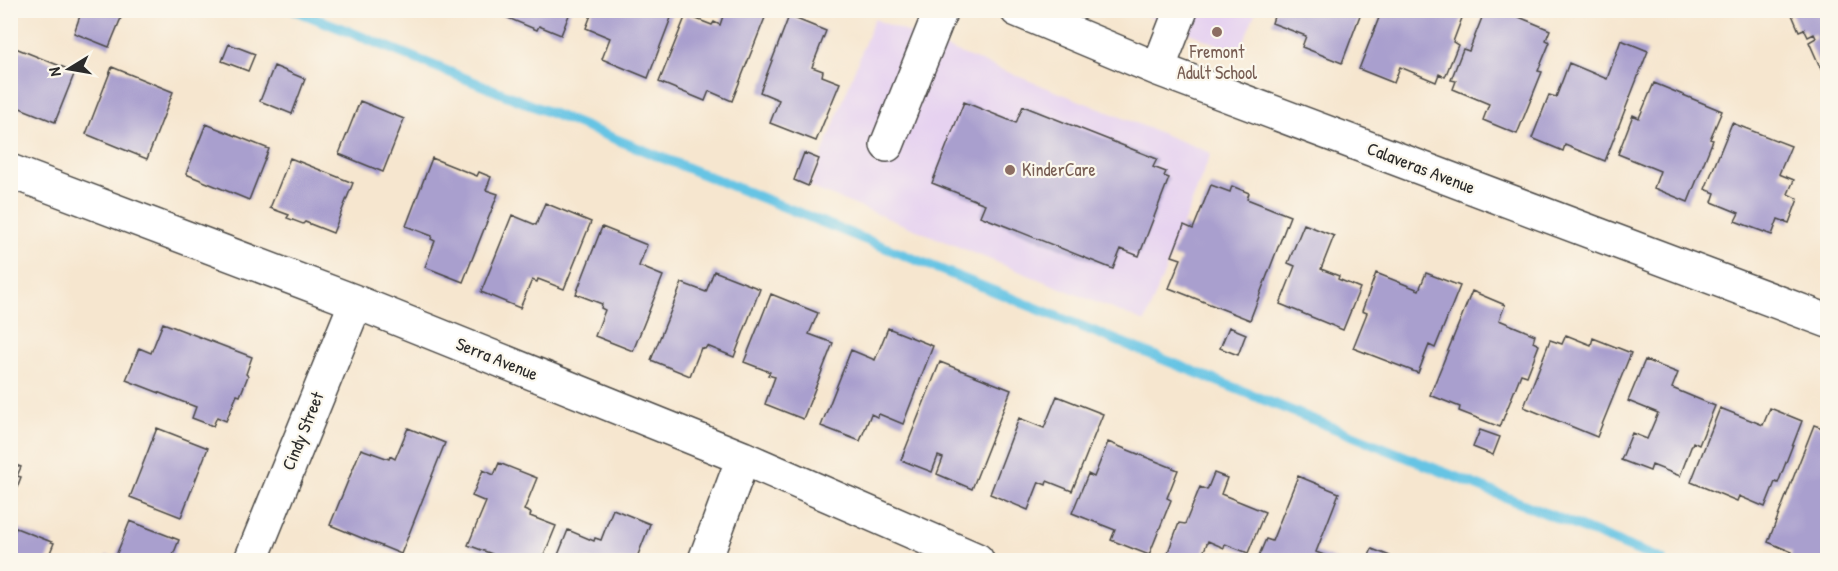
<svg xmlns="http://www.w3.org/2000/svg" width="1838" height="571" font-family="'Patrick Hand',sans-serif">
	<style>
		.built { fill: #e6d2f0 }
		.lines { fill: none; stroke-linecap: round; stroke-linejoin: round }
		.stream { stroke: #66c4e4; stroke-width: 10 }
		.building { fill: #a99fce }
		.minor-casing { stroke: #494744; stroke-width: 36 }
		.minor { stroke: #fff; stroke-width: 33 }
		.education-dot { fill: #8d6e63; stroke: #fbf7ec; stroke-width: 2 }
		.labels { text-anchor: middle; stroke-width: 4.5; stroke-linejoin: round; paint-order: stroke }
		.education-label { font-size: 18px; fill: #785e54; stroke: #fbf7ec }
		.street-label { font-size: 18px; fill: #2b2b2b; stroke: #fbf7ec }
	</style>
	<rect width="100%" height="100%" fill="#fbf7ec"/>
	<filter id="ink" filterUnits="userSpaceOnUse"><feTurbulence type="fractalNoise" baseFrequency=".0167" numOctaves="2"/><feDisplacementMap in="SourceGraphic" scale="12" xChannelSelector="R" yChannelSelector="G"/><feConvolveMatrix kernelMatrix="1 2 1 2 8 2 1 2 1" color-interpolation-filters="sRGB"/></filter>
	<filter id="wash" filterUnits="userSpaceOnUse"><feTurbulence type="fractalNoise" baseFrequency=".008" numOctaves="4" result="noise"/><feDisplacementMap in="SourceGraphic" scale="24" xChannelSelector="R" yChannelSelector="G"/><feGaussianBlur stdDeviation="1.35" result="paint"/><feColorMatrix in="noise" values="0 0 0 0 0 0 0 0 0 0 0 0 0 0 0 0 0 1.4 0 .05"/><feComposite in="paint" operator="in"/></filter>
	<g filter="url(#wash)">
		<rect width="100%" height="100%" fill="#f6e6cf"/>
		<path class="built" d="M1134 11H1256L1239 53Z
			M874 19 1211 153 1145 322 810 187Z"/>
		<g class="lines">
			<path class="stream" d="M295 10 1662 560"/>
		</g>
		<g id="blocks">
			<path class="building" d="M82 10H117L123 13 109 47 74 33Z
				M489 10H571L561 35 539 26 537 30Z
				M593 10H674L648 78 602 59 610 38 586 28Z
				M725 10H768L732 101 709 91 705 101 659 82 686 15 712 25 714 22 720 25Z
				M1276 10H1362L1342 63 1302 47 1306 36 1272 23Z
				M1382 10H1465L1453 42 1458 45 1445 77 1439 74 1436 82 1400 67 1394 83 1359 69Z
				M1490 10H1514L1512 14 1550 30 1546 40 1550 42 1538 71 1542 72 1517 134 1483 120 1489 104 1453 89 1456 81 1451 80 1463 49 1469 51 1483 15 1487 17Z
				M1790 10H1828V19L1823 20 1828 29V85L1809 42 1816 38 1814 34 1808 37 1804 29 1799 31Z
				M789 16 826 31 812 67 823 71 822 76 840 83 816 141 770 123 779 100 760 92Z
				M1621 40 1648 51 1605 161 1565 145 1563 151 1532 138 1549 95 1556 97 1569 63 1607 79Z
				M229 44 255 54 248 71 222 61Z
				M13 47 75 72 55 122 10 104V53Z
				M274 66 305 79 292 114 260 101Z
				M112 67 173 92 147 159 86 134Z
				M1654 83 1722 111 1710 139 1713 140 1688 202 1654 188 1660 171 1618 154 1633 115 1639 118Z
				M360 101 404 119 383 172 339 154Z
				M964 102 1016 123 1023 106 1157 159 1153 167 1166 172 1164 176 1169 178 1139 256 1121 249 1113 269 980 216 985 204 932 183Z
				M1732 123 1791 146 1779 174 1794 180 1788 194 1798 199 1789 223 1778 219 1772 235 1735 221 1739 213 1712 202 1715 193 1705 189Z
				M206 124 269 149 249 200 186 174Z
				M804 153 819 159 808 186 794 180Z
				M290 158 353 183 333 233 305 222 303 224 287 218 289 215 270 208Z
				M432 158 477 176 479 172 491 177 486 190 498 194 463 282 425 267 435 241 431 239 432 236 406 226Z
				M1211 185 1230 192 1232 186 1249 193 1247 199 1290 216 1250 320 1169 288 1181 259 1172 256 1184 225 1193 229Z
				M545 203 591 222 564 289 538 279 537 282 532 280 520 308 481 292 512 215 536 225Z
				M1304 224 1334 236 1321 269 1339 276 1338 279 1360 288 1343 330 1280 304 1295 266 1288 263Z
				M602 227 647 245 639 266 663 276 633 351 595 336 605 310 601 308 602 304 576 294Z
				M714 271 760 289 734 357 707 346 705 349 701 348 690 376 651 360 682 283 706 292Z
				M1376 273 1419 290 1426 273 1460 286 1435 348 1429 345 1418 373 1353 348 1367 313 1362 311Z
				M1472 291 1505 305 1499 320 1535 335 1533 342 1539 345 1527 376 1521 374 1500 427 1459 411 1460 407 1430 395Z
				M771 294 818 313 809 334 833 343 803 419 765 404 775 377 768 375 770 372 744 362Z
				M163 323 252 357 246 374 248 376 240 396 237 395 226 421 217 417 213 426 192 418 196 407 126 380 139 348 151 353Z
				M1229 327 1246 334 1238 355 1220 348Z
				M888 328 933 346 903 424 879 414 877 417 871 414 860 441 821 426 851 350 875 360Z
				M1566 335 1591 345 1593 338 1631 353 1597 437 1524 407 1550 340 1562 344Z
				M1645 360 1678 373 1672 388 1715 406 1699 445 1693 442 1680 476 1652 465 1650 471 1621 460 1632 433 1647 439 1658 413 1628 401Z
				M940 362 1011 390 972 489 937 474 943 458 938 456 932 472 901 460Z
				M1057 396 1103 414 1072 491 1047 481 1046 485 1039 482 1028 510 990 494 1019 418 1044 428Z
				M1720 408 1763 425 1770 408 1802 421 1778 483 1775 482 1765 507 1739 496 1737 501 1691 482Z
				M1814 425 1828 430V560H1798L1790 557 1792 552 1768 542Z
				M157 428 208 448 181 517 130 497Z
				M408 428 445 443 401 554 330 525 361 449 389 459 390 456 395 459Z
				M1480 430 1500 437 1493 455 1473 447Z
				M1108 442 1178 470 1167 498 1171 500 1149 555 1111 540 1115 530 1072 513 1088 474 1094 477Z
				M10 463 21 467 17 476 21 477 11 503Z
				M499 463 537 478 524 510 531 513 530 516 556 526 542 560H489L492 554 468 545 486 502 472 496 483 470 494 475Z
				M1214 473 1227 478 1221 494 1265 512 1248 553 1225 544 1224 548 1208 541 1200 560H1165L1179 523 1185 524 1200 487 1207 490Z
				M1298 476 1339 493 1316 552 1337 560H1257L1266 539 1272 541Z
				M613 509 650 524 636 560H556L568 530 594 541 595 538 601 540Z
				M130 521 179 540 171 560H104L107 555 115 558Z
				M16 528 54 543 47 560H10V541Z
				M1372 549 1390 556 1389 560H1367Z"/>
		</g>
	</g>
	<g filter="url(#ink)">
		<use href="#blocks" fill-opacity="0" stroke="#494744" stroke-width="1.5"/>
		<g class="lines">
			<defs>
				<path id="minor" d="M1017 10 1158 69 1828 321
					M1158 69 1181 10
					M887 145 941 10
					M10 171 356 302 743 458 977 560
					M251 560 356 302
					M705 560 743 458"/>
			</defs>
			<use href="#minor" class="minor-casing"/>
			<use href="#minor" class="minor"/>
		</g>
	</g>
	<g class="education-dot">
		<circle cx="1217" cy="32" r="6"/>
		<circle cx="1010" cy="170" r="6"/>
	</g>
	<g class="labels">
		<g class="education-label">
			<text x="1217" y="58">Fremont<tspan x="1217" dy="21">Adult School</tspan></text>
			<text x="1022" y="176" text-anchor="start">KinderCare</text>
		</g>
		<g class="street-label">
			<text transform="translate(1421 168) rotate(21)" y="6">Calaveras Avenue</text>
			<text transform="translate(497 359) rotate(22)" y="6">Serra Avenue</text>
			<text transform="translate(303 431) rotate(-68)" y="6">Cindy Street</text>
		</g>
	</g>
	<rect width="1838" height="571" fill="none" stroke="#fbf7ec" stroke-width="36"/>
	<g transform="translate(69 69) rotate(259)" stroke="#fbf7ec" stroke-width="4.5" paint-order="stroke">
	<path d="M0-4.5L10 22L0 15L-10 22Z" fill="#2b2b2b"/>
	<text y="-9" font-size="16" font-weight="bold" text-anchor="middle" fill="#2b2b2b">N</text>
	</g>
</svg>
